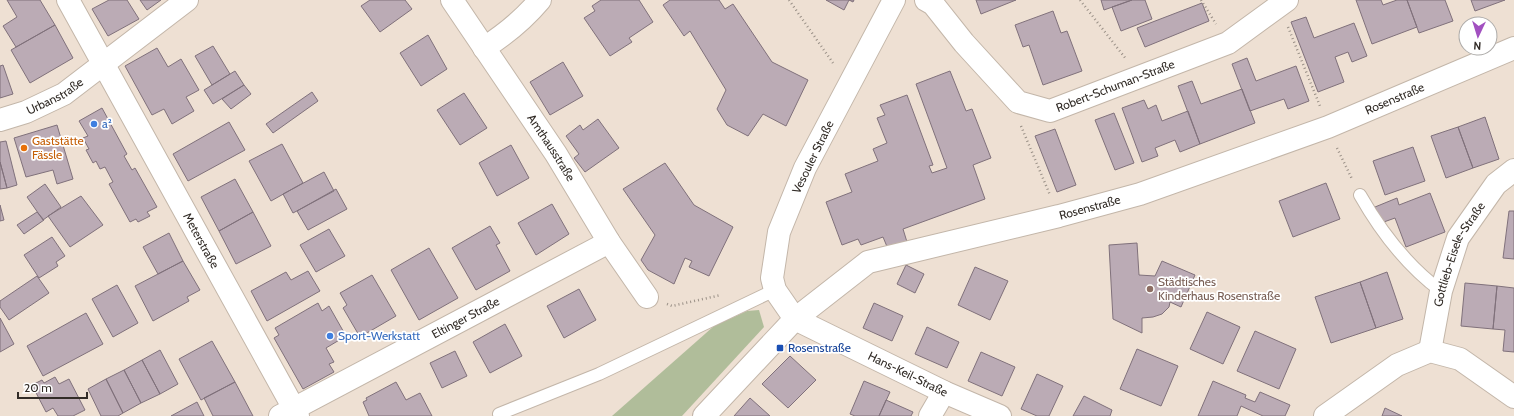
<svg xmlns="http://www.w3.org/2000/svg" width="1514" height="416" font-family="Cabin,sans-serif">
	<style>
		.green { fill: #b0bd9a }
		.building { fill: #bbabb5; stroke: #80717b }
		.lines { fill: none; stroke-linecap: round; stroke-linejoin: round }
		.service-casing { stroke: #c3b6a9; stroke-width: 14 }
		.minor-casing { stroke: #c3b6a9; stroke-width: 24 }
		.path { stroke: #9a9087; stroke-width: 2.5; stroke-dasharray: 1 3; stroke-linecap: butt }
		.service { stroke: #fff; stroke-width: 12 }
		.minor { stroke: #fff; stroke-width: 22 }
		.shop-dot { fill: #3f7fe0; stroke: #fff; stroke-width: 1.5 }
		.food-dot { fill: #e8710a; stroke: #fff; stroke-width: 1.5 }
		.education-dot { fill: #8d6e63; stroke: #fff; stroke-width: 1.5 }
		.transit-dot { fill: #1a4fb4; stroke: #fff; stroke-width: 1.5 }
		.labels { text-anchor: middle; stroke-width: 3.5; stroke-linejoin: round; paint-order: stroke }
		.street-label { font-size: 12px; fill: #322c27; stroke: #fff }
		.shop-label { font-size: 12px; fill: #366cbe; stroke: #fff; text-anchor: start }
		.food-label { font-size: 12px; fill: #c56008; stroke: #fff; text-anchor: start }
		.education-label { font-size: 12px; fill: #785e54; stroke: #fff; text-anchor: start }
		.transit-label { font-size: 12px; fill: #164399; stroke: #fff; text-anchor: start }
	</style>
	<rect width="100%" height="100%" fill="#eee0d3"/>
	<path class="green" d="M759 310 764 327 682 416H612L714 326 747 311Z"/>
	<path class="building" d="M7 0H40L55 25 16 47 3 26 17 17Z
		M109 0H127L139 19 108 36 92 9Z
		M140 0H161L147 10Z
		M370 0H405L412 9 380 32 361 6Z
		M601 0H639L653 22 629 38 632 42 610 56 584 18 595 11 592 6Z
		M670 0H719L725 9 733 4 772 62 808 80 786 126 763 114 748 136 727 125 717 109 726 90 690 31 684 36 663 5Z
		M826 0H854L853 2 849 0 844 10Z
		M976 0H1016L981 14Z
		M1101 0H1132L1104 10Z
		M1132 0H1145L1152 19 1121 31 1112 7Z
		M1356 0H1381L1383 5 1397 0H1407L1417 27 1372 44Z
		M1407 0H1445L1453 21 1419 33Z
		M1471 0H1505L1475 11Z
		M1202 3 1209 21 1145 47 1137 28Z
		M1053 11 1061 33 1067 31 1082 71 1043 85 1029 45 1023 47 1015 25Z
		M1306 17 1314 38 1354 23 1367 56 1352 62 1348 52 1335 57 1344 82 1318 92 1291 22Z
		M55 25 73 58 30 83 11 50Z
		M428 35 447 69 421 86 400 53Z
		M213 46 230 74 212 85 195 56Z
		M157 48 168 67 181 59 199 90 186 97 194 111 172 124 164 109 152 115 125 66Z
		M1247 58 1256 81 1296 66 1309 101 1288 109 1284 99 1250 111 1232 64Z
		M563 62 583 96 550 115 530 82Z
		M3 65 13 94 0 98V66Z
		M235 71 244 85 213 104 204 90Z
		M950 71 966 111 972 109 991 158 973 165 985 199 903 229 907 242 888 249 883 237 861 245 858 239 842 245 826 202 852 192 845 174 878 161 873 149 887 143 877 118 885 115 880 105 907 95 933 165 929 166 932 173 947 168 916 84Z
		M1192 81 1201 104 1242 89 1255 123 1200 144 1178 86Z
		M244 85 251 94 231 109 222 99Z
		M312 92 318 101 273 133 266 124Z
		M464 93 487 128 460 145 437 110Z
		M1144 100 1148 109 1156 105 1162 121 1188 111 1200 144 1180 152 1175 140 1155 148 1158 156 1142 162 1122 108Z
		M102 108 127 154 124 156 132 170 135 168 157 207 147 212 150 216 138 222 136 219 130 222 109 184 113 182 105 167 100 169 96 161 93 163 86 150 89 149 83 138 88 136 79 121Z
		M1114 113 1134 163 1115 170 1095 120Z
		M1485 117 1499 159 1473 168 1458 127Z
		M598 119 619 148 585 172 574 158 579 154 566 136 580 125 583 130Z
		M229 122 245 150 188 181 173 154Z
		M57 125 73 179 57 184 53 170 26 177 14 138Z
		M1458 127 1473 168 1446 178 1431 136Z
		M1055 129 1076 185 1057 192 1035 136Z
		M6 141 17 185 7 188 0 162V142Z
		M282 144 303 183 271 201 249 161Z
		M511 145 529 178 497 196 479 163Z
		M1413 147 1425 181 1385 195 1373 161Z
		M0 162 7 188 0 189Z
		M665 163 694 205 733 227 709 276 689 267 692 261 685 258 674 284 648 270 641 260 655 235 623 189Z
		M324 172 334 191 293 213 283 194Z
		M235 179 253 212 219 231 201 197Z
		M1326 183 1340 219 1293 237 1279 201Z
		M45 184 61 207 43 220 27 197Z
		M336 189 347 209 308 230 297 211Z
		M1430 193 1445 232 1406 247 1395 218 1381 223 1375 207 1397 198 1399 205Z
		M81 196 103 225 70 247 48 216Z
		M552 204 569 234 536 255 518 223Z
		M0 205 4 220 0 221Z
		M1509 211H1514V259L1503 258Z
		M37 212 44 220 24 234 17 225Z
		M253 212 271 246 236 264 219 231Z
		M490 226 500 243 496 245 510 271 476 290 452 248Z
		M329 229 345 256 316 272 300 245Z
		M169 233 183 261 158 274 143 247Z
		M52 237 65 256 56 262 58 266 39 278 24 255Z
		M1137 243 1139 275 1155 276 1162 261 1195 275 1181 307 1170 302 1169 307 1162 314 1153 317 1142 318V333L1113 319 1109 245Z
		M429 248 458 298 419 320 391 270Z
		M183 261 200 290 187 297 189 301 153 321 135 286Z
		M906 265 924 274 915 293 897 284Z
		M975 267 1008 281 990 320 958 305Z
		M308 271 320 291 267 321 251 291 286 272 291 280Z
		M1387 272 1403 319 1376 328 1360 282Z
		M372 275 396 316 360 337 343 308 347 305 340 293Z
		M37 276 49 293 9 320 0 307V301Z
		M1360 282 1376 328 1331 343 1315 297Z
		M1465 283 1497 286 1493 329 1461 326Z
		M117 285 138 323 113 337 92 299Z
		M1497 286 1514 288V352L1503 351 1505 330 1493 329Z
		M579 289 596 320 564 338 547 306Z
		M318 303 322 311 329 306 346 336 326 348 334 362 329 364 334 372 303 389 274 338 279 335 275 328Z
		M874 303 903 316 892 341 863 328Z
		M1207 312 1240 327 1223 364 1190 349Z
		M86 313 103 344 43 376 27 346Z
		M0 318 14 344 0 352Z
		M505 324 522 356 490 373 473 342Z
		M927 327 959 342 947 368 915 354Z
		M1255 331 1296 349 1279 389 1237 371Z
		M212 341 235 382 201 400 179 359Z
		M1137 349 1178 366 1161 406 1120 389Z
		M160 350 178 384 160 394 142 360Z
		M455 351 467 376 442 388 430 363Z
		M981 352 1015 367 1002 396 968 381Z
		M790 356 816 380 788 408 762 384Z
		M142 360 160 394 141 403 124 370Z
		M124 370 141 403 123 413 106 379Z
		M1037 374 1063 386 1049 416H1037L1021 409Z
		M55 377 59 384 69 379 85 410 73 416H58L53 408 46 412 32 385 42 380 44 383Z
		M106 379 123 413 118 416H101L88 389Z
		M864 381 890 392 879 416H855L850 414Z
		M1213 381 1246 395 1245 398 1255 402 1260 392 1290 405 1285 416H1263L1241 406 1237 416H1198Z
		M235 382 253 416H213L204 398Z
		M396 382 406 400 420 393 432 416H369L363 402 367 400 366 398Z
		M1084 396 1112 410 1110 416H1073Z
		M750 398 770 416H734Z
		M886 400 913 412 911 416H879Z
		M197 402 204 416H171Z
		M1385 408 1402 416H1382Z"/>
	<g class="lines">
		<defs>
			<path id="service" d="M1360 195C1381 232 1406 265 1441 291
				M499 414 599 374 775 290"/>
			<g id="minor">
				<path id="s1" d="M68 0 298 416"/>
				<path id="s2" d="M452 0 556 154 609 242 647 297"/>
				<path id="s3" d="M894 0 805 168 779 232 772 278 775 290 795 319 944 392 1000 416"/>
				<path id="s4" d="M926 0 933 4 964 43 1018 102 1050 111 1228 43 1287 0"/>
				<path d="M484 48C506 34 524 19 540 0"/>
				<path id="s5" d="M0 120 26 112 64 94 187 0"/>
				<path id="s6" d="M1430 351 1441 291 1458 238 1496 184 1514 170"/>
				<path id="s7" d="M280 416 609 242"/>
				<path id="s8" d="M704 416 795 319 868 262 1059 216 1140 194 1328 127 1514 48"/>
				<path d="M930 416 944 392"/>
				<path d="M1325 416 1397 365 1430 351 1460 359 1514 397"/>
			</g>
		</defs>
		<use href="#service" class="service-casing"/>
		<use href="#minor" class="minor-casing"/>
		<path class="path" d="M789 0 833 63
			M1080 0 1126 59
			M1201 0 1216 24
			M1288 27 1320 106
			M1021 126 1050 195
			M1337 148 1352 179
			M667 304 672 306 721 295"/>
		<use href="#service" class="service"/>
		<use href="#minor" class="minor"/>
	</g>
	<g class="shop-dot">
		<circle cx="94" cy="124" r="4"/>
		<circle cx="330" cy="336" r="4"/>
	</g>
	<circle class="food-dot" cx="24" cy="148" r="4"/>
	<circle class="education-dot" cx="1150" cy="289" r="4"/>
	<rect class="transit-dot" x="776" y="344" width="8" height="8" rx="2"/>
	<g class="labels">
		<g class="street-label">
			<text dy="4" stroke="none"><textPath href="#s4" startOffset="241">Robert-Schuman-Straße</textPath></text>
			<text dy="4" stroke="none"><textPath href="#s5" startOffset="60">Urbanstraße</textPath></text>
			<text dy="4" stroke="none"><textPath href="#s8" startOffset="778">Rosenstraße</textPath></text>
			<text dy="4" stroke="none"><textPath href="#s2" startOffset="178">Amthausstraße</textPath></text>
			<text transform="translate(813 157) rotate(-64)" y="4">Vesouler Straße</text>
			<text dy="4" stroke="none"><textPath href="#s8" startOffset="454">Rosenstraße</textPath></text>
			<text dy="4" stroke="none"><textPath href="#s1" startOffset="275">Meterstraße</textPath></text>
			<text dy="4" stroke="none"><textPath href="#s6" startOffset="102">Gottlieb-Eisele-Straße</textPath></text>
			<text dy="4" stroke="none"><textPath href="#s7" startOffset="210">Eltinger Straße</textPath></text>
			<text dy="4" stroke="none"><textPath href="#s3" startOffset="479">Hans-Keil-Straße</textPath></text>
		</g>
		<g class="shop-label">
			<text x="102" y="128">a²</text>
			<text x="338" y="340">Sport-Werkstatt</text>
		</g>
		<g class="food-label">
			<text x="32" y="145">Gaststätte<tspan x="32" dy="14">Fässle</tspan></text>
		</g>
		<g class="education-label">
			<text x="1158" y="286">Städtisches<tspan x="1158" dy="14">Kinderhaus Rosenstraße</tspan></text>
		</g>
		<g class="transit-label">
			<text x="788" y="352">Rosenstraße</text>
		</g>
	</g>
	<g transform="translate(1478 36) rotate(184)"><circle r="19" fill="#ffffff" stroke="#adaba9"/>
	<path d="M0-3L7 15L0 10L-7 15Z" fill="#a250c0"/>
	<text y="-6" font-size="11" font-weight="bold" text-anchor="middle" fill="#322c27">N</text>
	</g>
	<path d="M18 392v6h69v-6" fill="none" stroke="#322c27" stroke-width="2"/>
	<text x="24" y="392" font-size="12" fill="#322c27" stroke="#ffffff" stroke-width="3" paint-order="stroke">20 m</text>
</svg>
